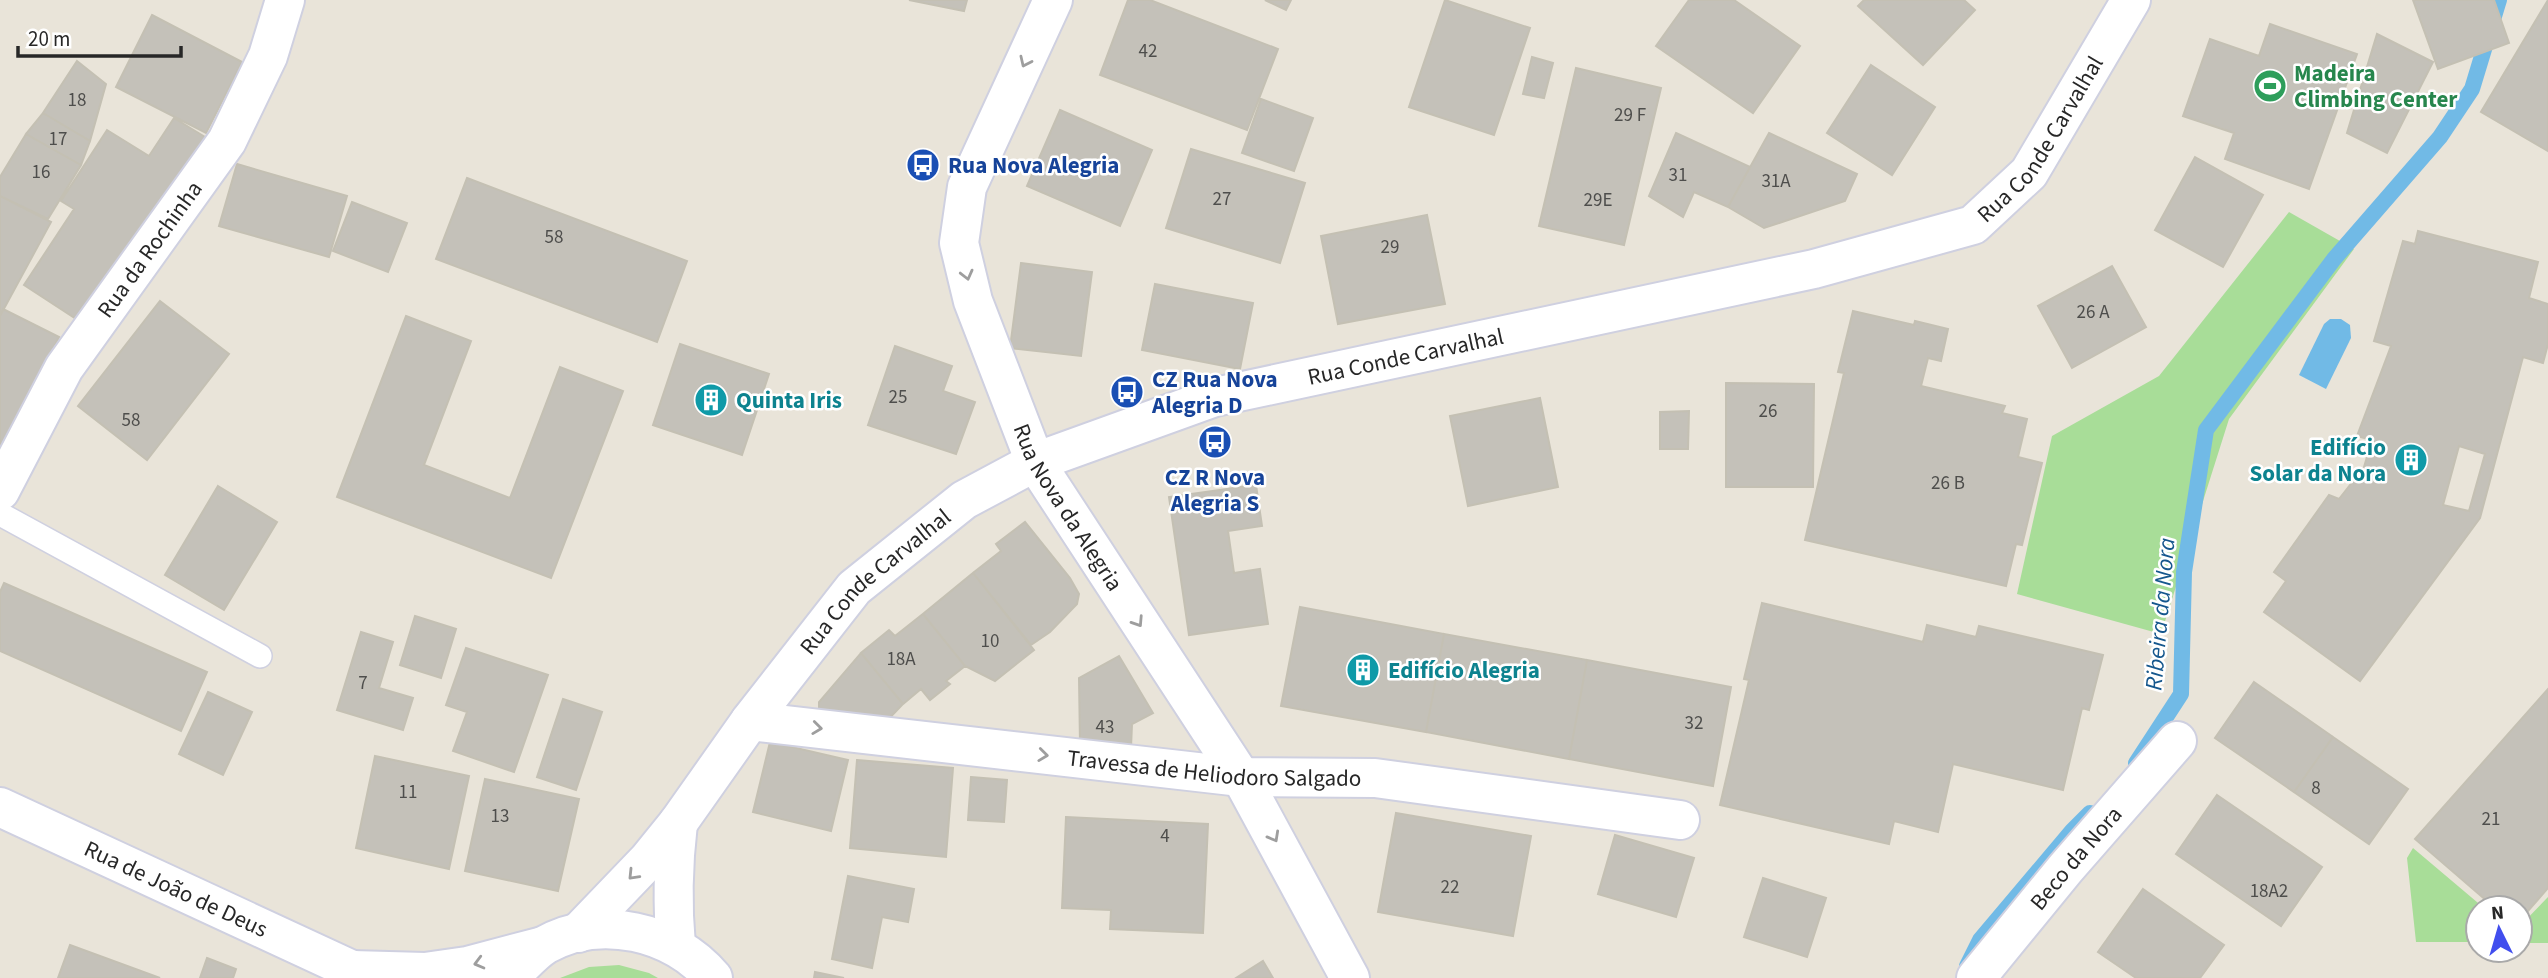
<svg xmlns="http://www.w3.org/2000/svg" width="2548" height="978" font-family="'Source Sans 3',sans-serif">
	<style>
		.green { fill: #a8dd98 }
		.water { fill: #71bae6 }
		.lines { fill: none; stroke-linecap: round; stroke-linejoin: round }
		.stream { stroke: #71bae6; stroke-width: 16 }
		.building { fill: #c4c1b9; stroke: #c4c0b3; stroke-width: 2; fill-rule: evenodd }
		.lane-casing { stroke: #cfd0e0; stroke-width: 26 }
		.street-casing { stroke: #cfd0e0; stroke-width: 42 }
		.secondary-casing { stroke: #cfd0e0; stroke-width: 42 }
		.lane { stroke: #fff; stroke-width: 23 }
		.street { stroke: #fff; stroke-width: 38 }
		.secondary { stroke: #fff; stroke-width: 38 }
		.oneway { stroke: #9e9e9e }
		.labels { text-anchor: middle; stroke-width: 5; stroke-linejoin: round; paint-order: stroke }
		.number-label { font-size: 19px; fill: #4e4e4c }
		.leisure-label { font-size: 23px; font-weight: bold; fill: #27864d; stroke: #fff; text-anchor: start }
		.street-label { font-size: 23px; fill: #272727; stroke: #fff }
		.transit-label { font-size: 23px; font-weight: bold; fill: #164399; stroke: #fff; text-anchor: start }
		.culture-label { font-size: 23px; font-weight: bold; fill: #0d838f; stroke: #fff; text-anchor: start }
		.water-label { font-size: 24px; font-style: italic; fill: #15578d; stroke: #fff }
	</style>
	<rect width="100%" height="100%" fill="#e9e4d9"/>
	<path class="green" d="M2289 212 2354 249 2229 419 2161 634 2017 594 2052 436 2159 376Z
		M2413 848 2484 908H2478V942H2416L2407 858Z
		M2548 897V943H2520V926Z
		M619 965 649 973 658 978H560L589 967Z"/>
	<path class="water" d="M2330 319H2341L2350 325 2351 338 2326 389 2299 375 2324 324Z"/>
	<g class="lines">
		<path class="stream" d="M2136 763 2181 694 2184 572 2206 430 2334 259 2440 137 2472 89 2499 0
			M1967 966 1980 940 2072 831 2090 813"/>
	</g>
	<path class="building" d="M909 0H967L964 11Z
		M1128 0H1150L1278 49 1247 130 1100 75Z
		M1265 0H1291L1286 10Z
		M1445 0 1530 28 1494 135 1409 107Z
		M1689 0H1734L1800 46 1753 113 1656 46Z
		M1864 0H1964L1975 10 1923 65 1858 6Z
		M2413 0H2494L2509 43 2438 69Z
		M2548 0V151L2481 112Z
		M152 15 242 62 206 133 116 87Z
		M2270 24 2357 54 2309 189 2225 159 2234 133 2183 116 2210 39 2259 56Z
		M2377 34 2433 62 2387 153 2347 133Z
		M1532 57 1553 63 1544 98 1523 94Z
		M77 61 106 84 90 141 43 113Z
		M1871 65 1935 107 1892 175 1827 133Z
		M1576 68 1661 88 1624 245 1539 226Z
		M1261 99 1313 118 1294 171 1242 153Z
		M1060 110 1152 150 1120 226 1027 186Z
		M43 113 90 141 81 165 26 134Z
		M174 118 205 137 84 324 24 285 74 209 61 201 107 130 149 156Z
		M1676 133 1750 167 1728 207 1694 192 1683 217 1649 196Z
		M1769 133 1857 174 1845 201 1764 228 1728 207Z
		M26 134 81 165 48 219 0 196V177Z
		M1191 149 1305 183 1280 263 1166 228Z
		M2195 157 2263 195 2223 267 2155 230Z
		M237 164 347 196 329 257 219 226Z
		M467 178 687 261 657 342 436 259Z
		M0 196 51 222 0 316Z
		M352 202 407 223 388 272 333 251Z
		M1427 215 1445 304 1338 324 1321 236Z
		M2418 231 2538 262 2529 298 2548 304V344L2543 363 2523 357 2480 518 2360 681 2264 612 2286 581 2274 572 2329 495 2339 499 2364 467 2372 440 2357 436 2391 346 2374 341 2403 241 2415 244ZM2459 446 2485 454 2469 511 2443 505Z
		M1021 263 1092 272 1081 356 1010 348Z
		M2112 266 2146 327 2072 368 2038 306Z
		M1155 284 1253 303 1240 369 1142 350Z
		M160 301 229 354 147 460 78 406Z
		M3 309 59 337 0 456V316Z
		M1853 311 1914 325 1915 321 1948 329 1941 361 1928 358 1921 386 2005 406 2002 413 2027 419 2018 457 2042 463 2022 545 2016 544 2006 586 1805 540 1844 373 1838 372Z
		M406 316 471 341 424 465 510 498 560 367 623 391 551 578 337 497Z
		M680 344 769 374 742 455 653 425Z
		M895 346 952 366 943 391 975 402 956 454 868 425Z
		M1726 383 1814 384 1813 487H1726Z
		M1540 398 1558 487 1468 506 1450 416Z
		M1689 411 1688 449H1660V412Z
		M1256 485 1262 526 1228 531 1234 573 1260 569 1268 624 1189 635 1169 497Z
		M218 486 277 522 224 610 165 575Z
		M1025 522 1070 578 1079 594 1077 604 1050 632 1031 645 973 573 1001 551 996 544Z
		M973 573 1034 650 995 681 965 666 923 614Z
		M4 583 207 672 181 731 0 651V592Z
		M1762 603 1923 642 1927 625 1976 637 1979 626 2103 655 2089 710 2082 708 2063 790 1953 764 1938 832 1894 821 1889 844 1720 805 1749 680 1744 679Z
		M1300 607 1444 634 1426 732 1281 706Z
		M923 614 965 666 946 681 950 684 930 700 921 689 903 704 861 653 889 630 895 636Z
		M415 616 456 629 441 678 400 665Z
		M361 632 393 642 379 688 413 698 403 730 337 710Z
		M1444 634 1587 660 1569 759 1426 732Z
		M466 648 548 675 514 772 453 751 467 712 446 705Z
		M861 653 903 704 882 726 819 713V702Z
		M1119 656 1153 713 1132 724 1131 748 1080 744 1079 678Z
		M1587 660 1731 687 1713 786 1569 759Z
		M2254 682 2333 737 2294 792 2215 738Z
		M2548 689V888L2520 920V908H2495L2415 839Z
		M208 692 252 712 223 775 179 754Z
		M563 699 602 712 576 790 537 777Z
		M2333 737 2408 789 2369 844 2294 792Z
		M770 742 848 760 831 831 753 812Z
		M375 756 469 776 449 869 356 848Z
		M857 760 953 768 946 857 850 848Z
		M971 777 1007 780 1004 822 968 820Z
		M485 779 579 799 558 891 465 871Z
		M2217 795 2322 867 2281 926 2176 854Z
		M1396 813 1531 836 1513 936 1378 912Z
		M1066 817 1208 824 1203 933 1110 929 1111 910 1062 908Z
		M1615 835 1694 858 1676 917 1598 894Z
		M848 876 914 889 908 922 882 917 872 968 832 959Z
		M1763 878 1826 898 1807 957 1744 937Z
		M2143 889 2224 945 2200 978H2136L2098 952Z
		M70 945 160 978H58Z
		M207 958 236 969 233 978H200Z
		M1263 961 1273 978H1236Z
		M815 972 844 978H814Z"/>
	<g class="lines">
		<defs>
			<path id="lane" d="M0 514 260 656"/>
			<g id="street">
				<path id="s1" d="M1053 0 967 187 959 243 973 301 1035 462 1241 777 1350 978"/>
				<path id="s2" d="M750 721 1241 777 1375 778 1680 820"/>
				<path id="s3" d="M1976 978 2066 868 2177 741"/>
			</g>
			<g id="secondary">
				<path id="s4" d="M0 491 64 368 227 141 268 56 285 0"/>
				<path id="s5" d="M0 807 352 970 364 978"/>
				<path id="s6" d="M578 933 648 860 678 823 750 721 854 588 964 500 1035 462 1215 397 1814 269 1973 225 2029 173 2131 0"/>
				<path d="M676 946C672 904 673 865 678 823"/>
				<path d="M352 970 425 972 467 966 539 947"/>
				<path d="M509 978C520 968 532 953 545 945 600 914 674 931 713 978"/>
			</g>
		</defs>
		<use href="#lane" class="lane-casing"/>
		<use href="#street" class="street-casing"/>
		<use href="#secondary" class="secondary-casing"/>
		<use href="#lane" class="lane"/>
		<use href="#street" class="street"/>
		<use href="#secondary" class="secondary"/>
	</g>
	<defs><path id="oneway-chevron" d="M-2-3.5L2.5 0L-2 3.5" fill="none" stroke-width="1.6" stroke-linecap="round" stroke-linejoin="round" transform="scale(1.75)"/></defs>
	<g class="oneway">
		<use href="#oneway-chevron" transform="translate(1025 62) rotate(115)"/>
		<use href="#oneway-chevron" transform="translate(967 275) rotate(76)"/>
		<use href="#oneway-chevron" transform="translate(1138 622) rotate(57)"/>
		<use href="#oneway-chevron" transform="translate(817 728) rotate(7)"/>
		<use href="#oneway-chevron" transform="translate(1043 755) rotate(7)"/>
		<use href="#oneway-chevron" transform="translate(1274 837) rotate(61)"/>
		<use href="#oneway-chevron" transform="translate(633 875) rotate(134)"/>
		<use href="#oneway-chevron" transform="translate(479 963) rotate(165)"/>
	</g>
	<defs>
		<symbol id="stadium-disc" viewBox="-11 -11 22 22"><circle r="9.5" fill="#2e9e5b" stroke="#fff"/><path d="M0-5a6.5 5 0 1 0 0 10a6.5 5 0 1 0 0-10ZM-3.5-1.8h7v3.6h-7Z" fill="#fff"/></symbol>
		<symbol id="bus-disc" viewBox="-11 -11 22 22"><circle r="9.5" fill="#1a4fb4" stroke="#fff"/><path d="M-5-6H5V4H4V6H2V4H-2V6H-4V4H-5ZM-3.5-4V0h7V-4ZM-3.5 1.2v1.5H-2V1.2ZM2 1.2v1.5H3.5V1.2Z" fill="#fff"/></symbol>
		<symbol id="building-disc" viewBox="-11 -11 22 22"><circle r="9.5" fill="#0f9aa8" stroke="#fff"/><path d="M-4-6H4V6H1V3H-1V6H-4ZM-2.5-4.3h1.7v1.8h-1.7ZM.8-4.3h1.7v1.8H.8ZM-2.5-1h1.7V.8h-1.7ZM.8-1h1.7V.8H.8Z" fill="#fff"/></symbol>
	</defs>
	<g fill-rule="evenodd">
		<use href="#stadium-disc" x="2251" y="67" width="38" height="38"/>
		<use href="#bus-disc" x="904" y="146" width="38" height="38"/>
		<use href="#bus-disc" x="1108" y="373" width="38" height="38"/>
		<use href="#building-disc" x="692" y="381" width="38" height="38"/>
		<use href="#bus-disc" x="1196" y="423" width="38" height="38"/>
		<use href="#building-disc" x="2392" y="441" width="38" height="38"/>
		<use href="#building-disc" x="1344" y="651" width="38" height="38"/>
	</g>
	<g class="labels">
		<g class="number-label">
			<text x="1148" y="57">42</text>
			<text x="77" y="106">18</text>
			<text x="1630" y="121">29 F</text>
			<text x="58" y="145">17</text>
			<text x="41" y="178">16</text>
			<text x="1678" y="181">31</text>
			<text x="1776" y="187">31A</text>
			<text x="1222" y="205">27</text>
			<text x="1598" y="206">29E</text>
			<text x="554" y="243">58</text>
			<text x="1390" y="253">29</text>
			<text x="2093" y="318">26 A</text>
			<text x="898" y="403">25</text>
			<text x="1768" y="417">26</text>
			<text x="131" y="426">58</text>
			<text x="1948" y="489">26 B</text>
			<text x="990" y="647">10</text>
			<text x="901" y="665">18A</text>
			<text x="363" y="689">7</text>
			<text x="1694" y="729">32</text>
			<text x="1105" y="733">43</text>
			<text x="2316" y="794">8</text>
			<text x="408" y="798">11</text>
			<text x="500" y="822">13</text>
			<text x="2491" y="825">21</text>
			<text x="1165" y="842">4</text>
			<text x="1450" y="893">22</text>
			<text x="2269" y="897">18A2</text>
		</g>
		<g class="leisure-label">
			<text x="2294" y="81">Madeira<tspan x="2294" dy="26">Climbing Center</tspan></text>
		</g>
		<g class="street-label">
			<text dy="8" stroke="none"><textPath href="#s6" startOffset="1743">Rua Conde Carvalhal</textPath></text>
			<text dy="8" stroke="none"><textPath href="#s4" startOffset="285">Rua da Rochinha</textPath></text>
			<text dy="8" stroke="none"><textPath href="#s6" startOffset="1050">Rua Conde Carvalhal</textPath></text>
			<text dy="8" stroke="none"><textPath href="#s1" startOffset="550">Rua Nova da Alegria</textPath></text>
			<text dy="8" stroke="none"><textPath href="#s6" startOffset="462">Rua Conde Carvalhal</textPath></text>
			<text dy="8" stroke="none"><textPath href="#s2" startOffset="467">Travessa de Heliodoro Salgado</textPath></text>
			<text dy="8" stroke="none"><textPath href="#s3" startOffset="156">Beco da Nora</textPath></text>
			<text dy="8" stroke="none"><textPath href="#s5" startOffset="194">Rua de João de Deus</textPath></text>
		</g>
		<g class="transit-label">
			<text x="948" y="173">Rua Nova Alegria</text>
			<text x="1152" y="387">CZ Rua Nova<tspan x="1152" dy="26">Alegria D</tspan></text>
			<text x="1215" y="485" text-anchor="middle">CZ R Nova<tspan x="1215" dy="26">Alegria S</tspan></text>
		</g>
		<g class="culture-label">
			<text x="736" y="408">Quinta Iris</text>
			<text x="2386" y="455" text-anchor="end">Edifício<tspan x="2386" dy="26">Solar da Nora</tspan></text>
			<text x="1388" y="678">Edifício Alegria</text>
		</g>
		<g class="water-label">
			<text transform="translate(2160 614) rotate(-85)" y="8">Ribeira da Nora</text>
		</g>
	</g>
	<g transform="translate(2499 929) rotate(355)"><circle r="33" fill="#ffffff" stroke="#a9a9a9" stroke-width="2"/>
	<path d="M0-5L12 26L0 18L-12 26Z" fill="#414eee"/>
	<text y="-10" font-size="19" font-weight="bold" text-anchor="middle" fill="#272727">N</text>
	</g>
	<path d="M18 46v10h163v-10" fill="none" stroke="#272727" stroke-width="3.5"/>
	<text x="28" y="46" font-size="21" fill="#272727" stroke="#ffffff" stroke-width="5" paint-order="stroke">20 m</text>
</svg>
